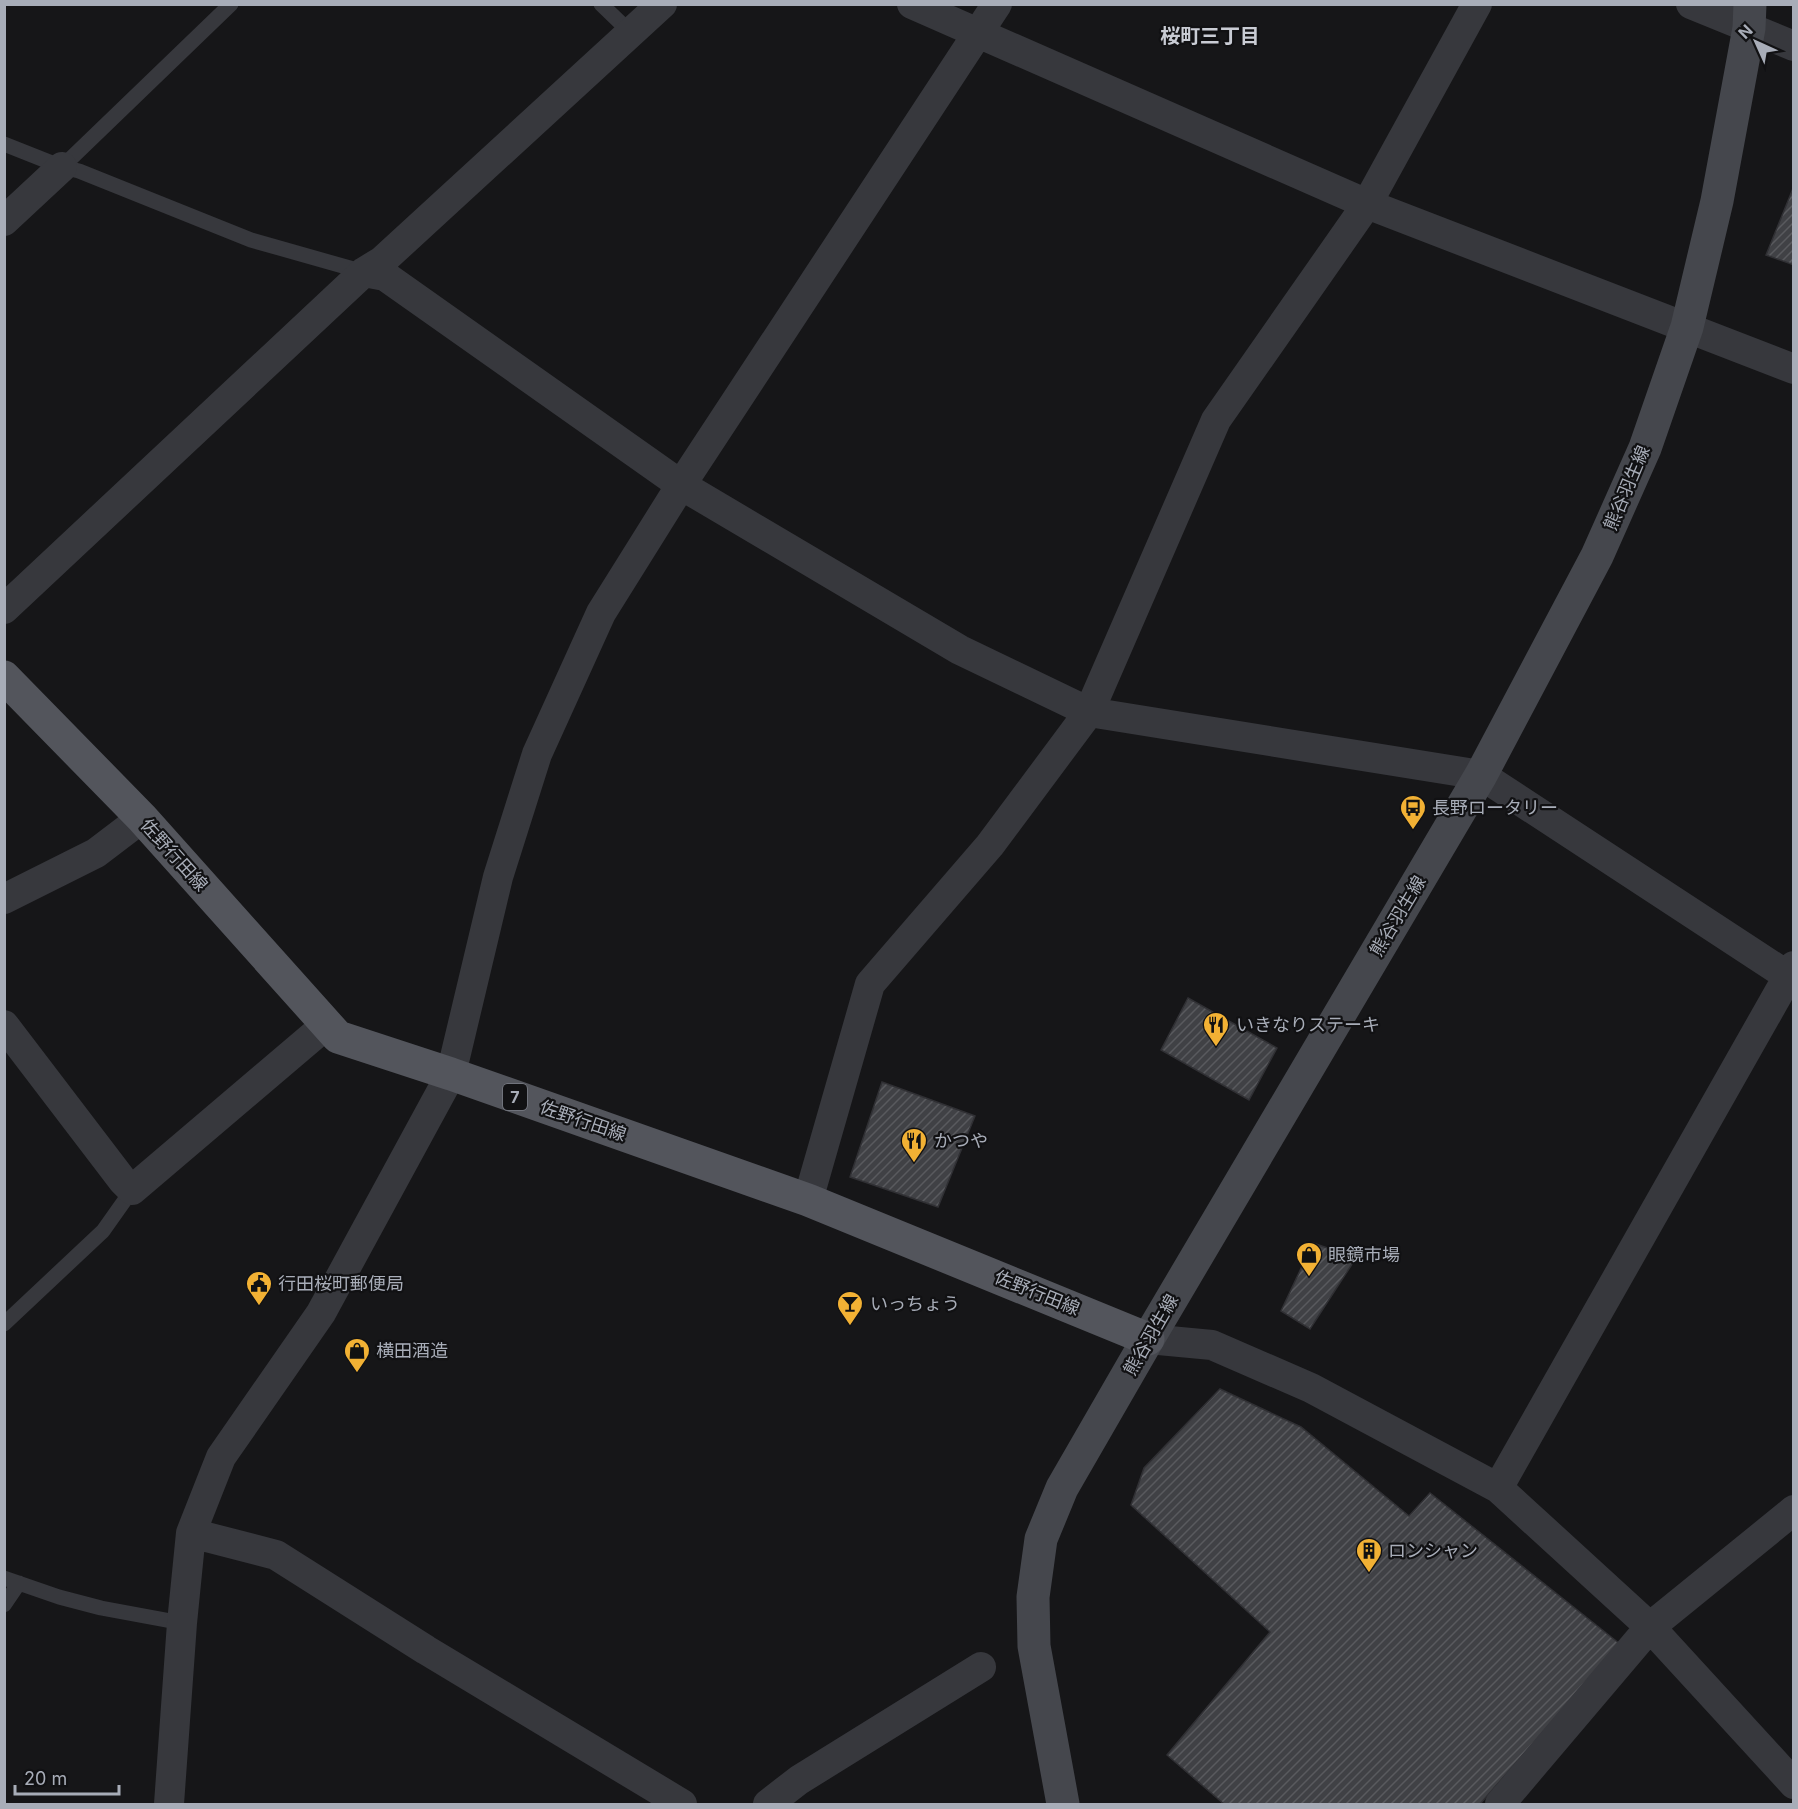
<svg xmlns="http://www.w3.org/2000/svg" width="1798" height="1809" font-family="Inter,'Noto Sans JP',sans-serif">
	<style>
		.building { fill: url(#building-hatch); stroke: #303034; stroke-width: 1.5 }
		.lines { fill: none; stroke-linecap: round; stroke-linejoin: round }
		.service { stroke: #37383d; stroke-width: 15 }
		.minor { stroke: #37383d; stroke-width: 30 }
		.secondary { stroke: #45474d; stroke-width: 33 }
		.primary { stroke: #53555c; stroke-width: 33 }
		.labels { text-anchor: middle; stroke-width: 4.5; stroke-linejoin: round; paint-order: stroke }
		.shield { fill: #111113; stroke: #7b7e86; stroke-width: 1.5 }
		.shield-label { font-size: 16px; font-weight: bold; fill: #a8adb8 }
		.street-label { font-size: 18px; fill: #a8adb8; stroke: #111113 }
		.poi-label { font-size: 18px; fill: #a8adb8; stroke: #111113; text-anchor: start }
		.neighbourhood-label { font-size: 20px; font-weight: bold; fill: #c9ccd4; stroke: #111113 }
	</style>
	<defs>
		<pattern id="building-hatch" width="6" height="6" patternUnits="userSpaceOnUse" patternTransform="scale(1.5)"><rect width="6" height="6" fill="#404145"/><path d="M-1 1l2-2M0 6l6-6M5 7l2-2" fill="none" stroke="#595a5e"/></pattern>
	</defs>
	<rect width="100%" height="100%" fill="#161618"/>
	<path class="building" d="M1794 186V265L1766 255Z
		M1188 998 1277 1048 1249 1100 1161 1050Z
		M882 1082 975 1116 938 1207 850 1177Z
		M1313 1243 1356 1258 1310 1329 1281 1311Z
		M1220 1389 1301 1427 1409 1516 1430 1493 1620 1644 1480 1804H1224L1167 1755 1270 1632 1131 1505 1144 1468Z"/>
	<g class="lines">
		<path class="service" d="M601 4 631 33
			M4 144 62 167 79 171 251 240 364 272
			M62 167 231 4
			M4 1324 103 1231 132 1190
			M4 1578 59 1597 101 1608 182 1623
			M4 1605 19 1583"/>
		<path class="minor" d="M912 4 1367 204 1794 369
			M1691 4 1794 46
			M4 221 62 167
			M364 272 385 276 681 485 960 650 1089 712 1481 775 1794 980
			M4 609 364 272 382 261 662 4
			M4 899 96 853 142 818
			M4 1025 123 1181 132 1190 326 1025
			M808 1200 870 984 990 845 1089 712 1216 420 1367 204 1477 4
			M1148 1339 1212 1345 1311 1388 1498 1488 1650 1627 1794 1784
			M1498 1488 1794 966
			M191 1533 276 1555 426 1650 682 1804
			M169 1804 182 1623 191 1533 221 1457 321 1313 451 1074 498 877 537 754 601 613 681 485 997 4
			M768 1804 799 1780 981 1667
			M1500 1804 1650 1627 1794 1510"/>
		<path class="secondary" d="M1063 1804 1034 1646 1033 1597 1041 1539 1062 1488 1148 1339 1481 775 1597 556 1645 448 1687 327 1717 201 1749 28 1750 4"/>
		<path class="primary" d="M4 677 142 818 338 1037 451 1074 808 1200 1148 1339"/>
	</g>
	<defs>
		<symbol id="bus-pin" viewBox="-11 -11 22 30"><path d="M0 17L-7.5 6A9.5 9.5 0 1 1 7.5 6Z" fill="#f2b134" stroke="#111113"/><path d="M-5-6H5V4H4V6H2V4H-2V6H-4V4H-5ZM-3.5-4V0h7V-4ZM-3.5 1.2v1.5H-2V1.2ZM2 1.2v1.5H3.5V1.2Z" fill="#111"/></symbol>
		<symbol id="restaurant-pin" viewBox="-11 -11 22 30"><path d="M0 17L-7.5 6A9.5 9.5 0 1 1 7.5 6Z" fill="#f2b134" stroke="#111113"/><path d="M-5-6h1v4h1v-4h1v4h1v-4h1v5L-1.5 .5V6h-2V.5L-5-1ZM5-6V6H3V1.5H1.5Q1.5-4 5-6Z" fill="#111"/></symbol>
		<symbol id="shop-pin" viewBox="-11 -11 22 30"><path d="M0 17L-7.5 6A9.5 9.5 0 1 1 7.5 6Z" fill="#f2b134" stroke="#111113"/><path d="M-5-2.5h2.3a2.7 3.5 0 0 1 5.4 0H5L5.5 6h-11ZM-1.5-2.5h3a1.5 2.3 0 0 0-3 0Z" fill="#111"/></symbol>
		<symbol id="civic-pin" viewBox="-11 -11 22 30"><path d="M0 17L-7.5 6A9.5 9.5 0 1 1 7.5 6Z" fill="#f2b134" stroke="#111113"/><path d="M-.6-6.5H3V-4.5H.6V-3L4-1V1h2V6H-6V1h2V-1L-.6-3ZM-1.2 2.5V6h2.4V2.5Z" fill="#111"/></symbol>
		<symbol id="bar-pin" viewBox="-11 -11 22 30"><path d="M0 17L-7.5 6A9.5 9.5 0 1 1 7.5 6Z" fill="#f2b134" stroke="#111113"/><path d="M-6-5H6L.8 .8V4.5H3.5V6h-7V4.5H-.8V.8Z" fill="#111"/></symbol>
		<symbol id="building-pin" viewBox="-11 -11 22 30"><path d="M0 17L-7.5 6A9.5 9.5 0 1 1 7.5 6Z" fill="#f2b134" stroke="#111113"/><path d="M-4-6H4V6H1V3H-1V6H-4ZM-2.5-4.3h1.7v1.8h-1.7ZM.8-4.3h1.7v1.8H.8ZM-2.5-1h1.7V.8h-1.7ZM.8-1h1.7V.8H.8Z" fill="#111"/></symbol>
	</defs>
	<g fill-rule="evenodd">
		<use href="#bus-pin" x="1398" y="793" width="30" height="40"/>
		<use href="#restaurant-pin" x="1201" y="1010" width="30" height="40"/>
		<use href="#restaurant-pin" x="899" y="1126" width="30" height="40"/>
		<use href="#shop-pin" x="1294" y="1240" width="30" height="40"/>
		<use href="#civic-pin" x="244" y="1269" width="30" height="40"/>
		<use href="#bar-pin" x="835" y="1289" width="30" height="40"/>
		<use href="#shop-pin" x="342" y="1336" width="30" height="40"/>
		<use href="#building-pin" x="1354" y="1536" width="30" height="40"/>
	</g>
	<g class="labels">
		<rect class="shield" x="503" y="1084" width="24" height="26" rx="4.5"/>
		<g class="shield-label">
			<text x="515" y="1103">7</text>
		</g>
		<g class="street-label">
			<text transform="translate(1627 488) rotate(-67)" y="6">熊谷羽生線</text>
			<text transform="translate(174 855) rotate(48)" y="6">佐野行田線</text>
			<text transform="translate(1398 916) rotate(-59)" y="6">熊谷羽生線</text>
			<text transform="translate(583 1121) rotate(19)" y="6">佐野行田線</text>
			<text transform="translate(1037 1293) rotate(22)" y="6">佐野行田線</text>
			<text transform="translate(1151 1335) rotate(-60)" y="6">熊谷羽生線</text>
		</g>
		<g class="poi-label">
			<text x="1432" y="814">長野ロータリー</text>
			<text x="1236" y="1031">いきなりステーキ</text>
			<text x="934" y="1147">かつや</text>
			<text x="1328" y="1261">眼鏡市場</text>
			<text x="278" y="1290">行田桜町郵便局</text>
			<text x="870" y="1310">いっちょう</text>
			<text x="376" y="1357">横田酒造</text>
			<text x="1388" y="1557">ロンシャン</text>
		</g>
		<g class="neighbourhood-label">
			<text x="1210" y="43">桜町三丁目</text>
		</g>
	</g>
	<rect width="1798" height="1809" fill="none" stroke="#a8adb8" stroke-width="12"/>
	<g transform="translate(1756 42) rotate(315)" stroke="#111113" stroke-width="4.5" paint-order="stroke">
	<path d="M0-4.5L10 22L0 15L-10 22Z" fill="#a8adb8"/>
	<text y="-9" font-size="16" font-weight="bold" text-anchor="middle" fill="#a8adb8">N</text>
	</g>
	<path d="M15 1785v9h104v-9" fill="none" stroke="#a8adb8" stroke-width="3"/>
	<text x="24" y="1785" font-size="18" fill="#a8adb8" stroke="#111113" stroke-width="4.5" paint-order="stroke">20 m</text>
</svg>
